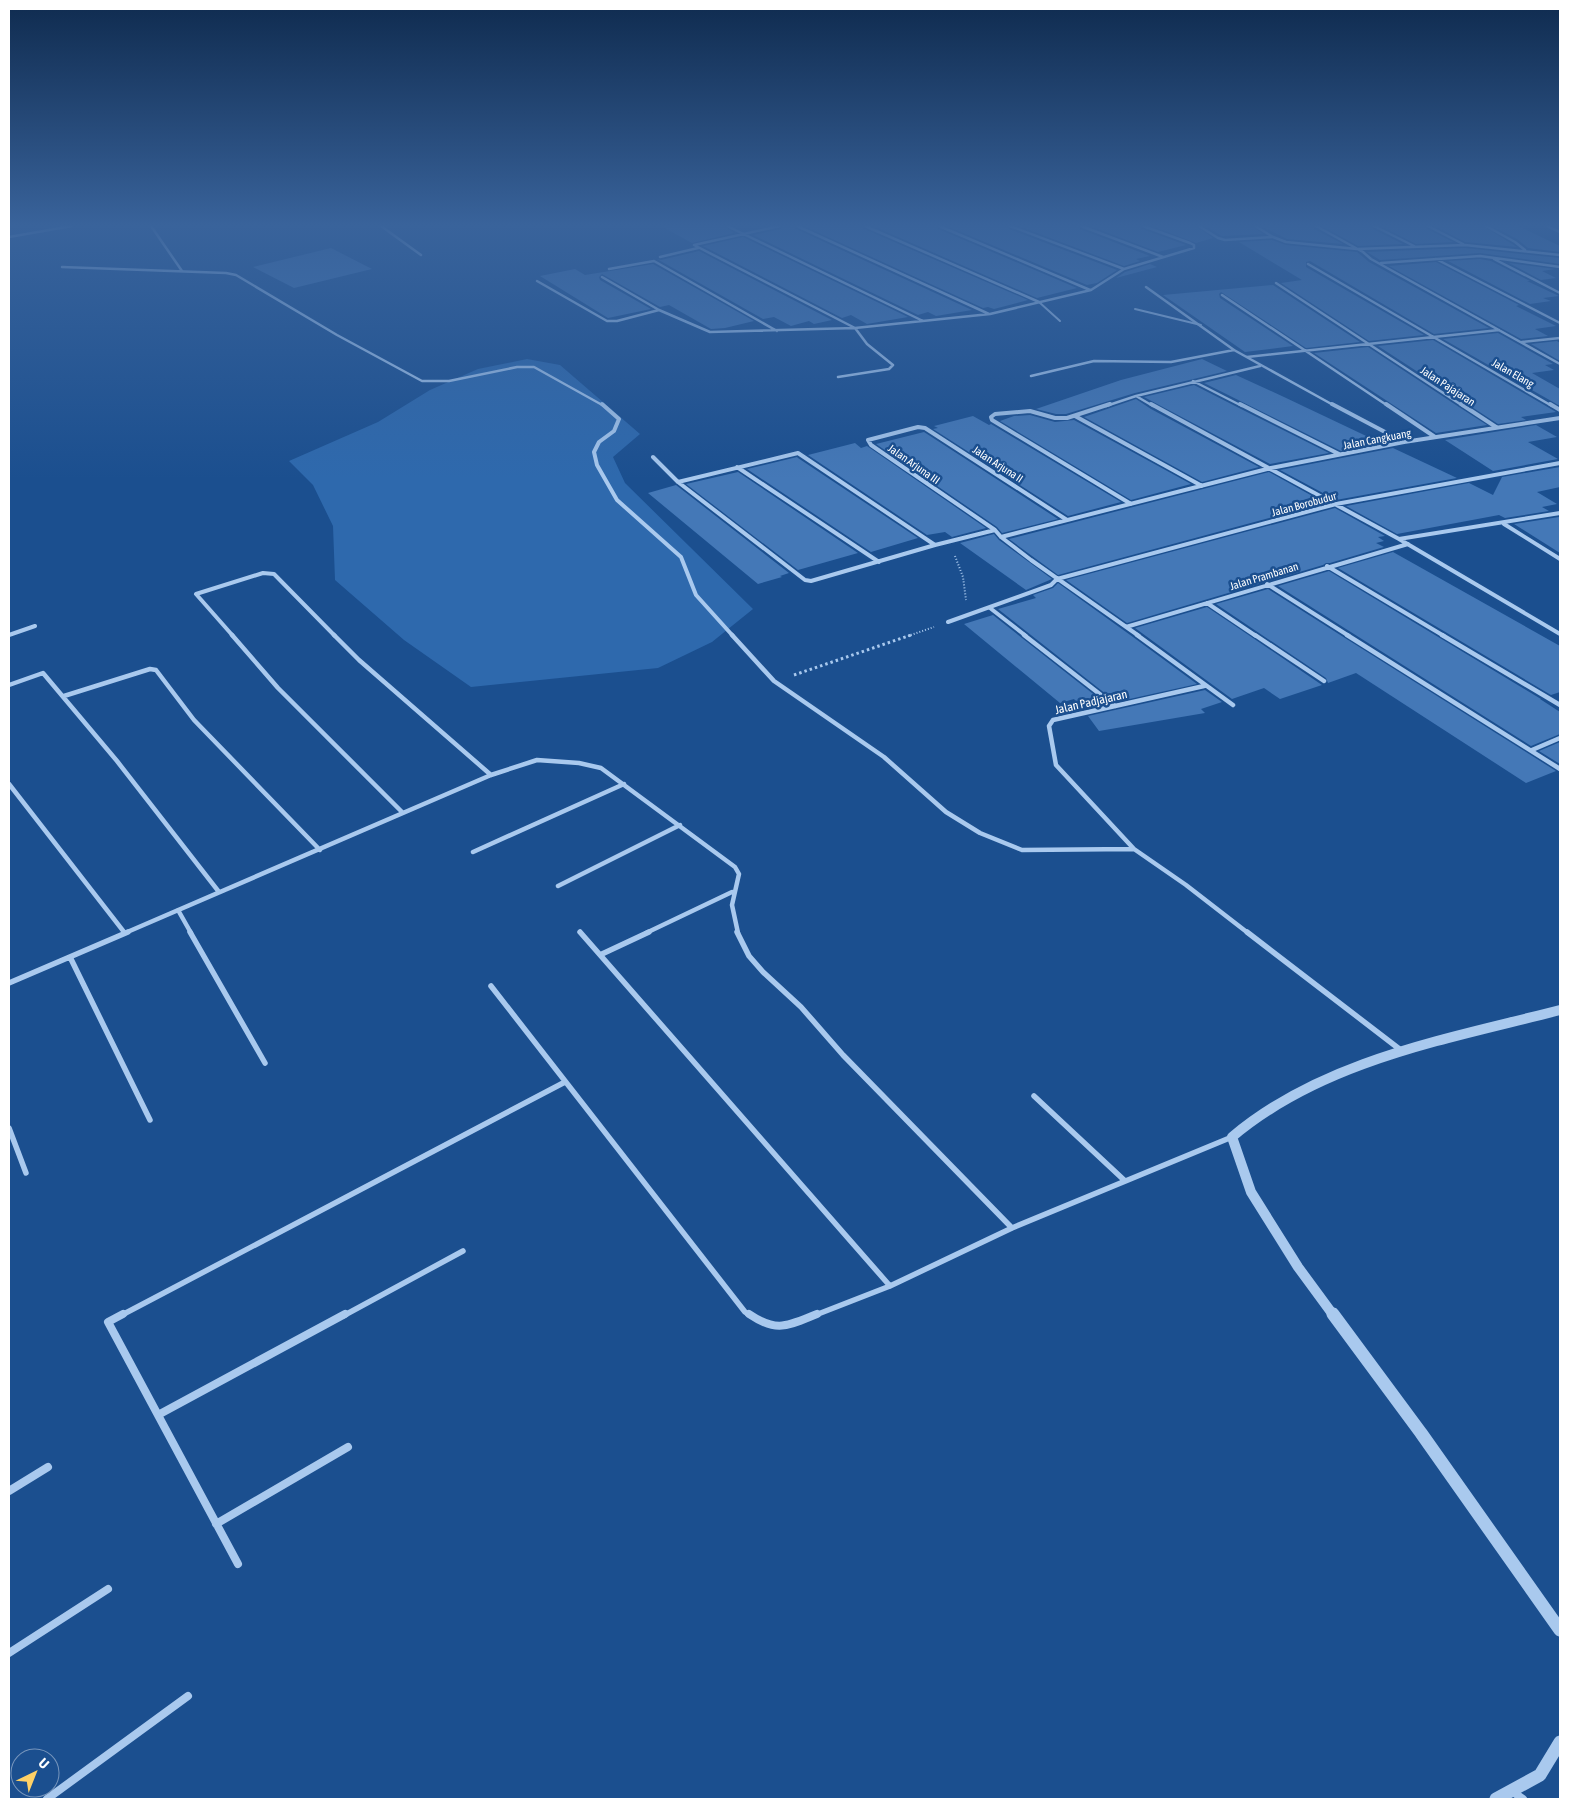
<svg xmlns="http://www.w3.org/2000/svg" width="1569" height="1808" font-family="'Asap Condensed',sans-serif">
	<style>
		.green { fill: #2e69ad }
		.building { fill: #4478b7 }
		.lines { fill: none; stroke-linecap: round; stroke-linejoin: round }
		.path-far1 { stroke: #a9c9ee; stroke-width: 2; stroke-dasharray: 1 2; stroke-linecap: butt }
		.path { stroke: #a9c9ee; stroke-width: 3; stroke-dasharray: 2.5 3; stroke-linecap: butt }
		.service { stroke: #a9c9ee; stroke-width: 2 }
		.minor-far4 { stroke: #a9c9ee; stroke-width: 2.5 }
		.minor-far3 { stroke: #a9c9ee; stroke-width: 4 }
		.minor-far2 { stroke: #a9c9ee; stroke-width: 4.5 }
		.minor-far1 { stroke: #a9c9ee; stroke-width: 5.5 }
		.minor { stroke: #a9c9ee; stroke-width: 8 }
		.tertiary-far1 { stroke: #a9c9ee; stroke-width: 10 }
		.tertiary { stroke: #a9c9ee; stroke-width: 13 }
		.labels { text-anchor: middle; stroke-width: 5; stroke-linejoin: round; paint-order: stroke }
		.far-street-label { font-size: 11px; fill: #fff; stroke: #1b4f8f }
		.street-label { font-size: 12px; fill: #fff; stroke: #1b4f8f }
	</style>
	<rect width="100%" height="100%" fill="#1b4f8f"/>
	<path class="green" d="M527 359 560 365 640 434 613 457 625 483 753 609 712 642 658 668 471 687 404 640 335 580 333 526 313 485 289 461 378 422 430 390 478 369Z"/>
	<path class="building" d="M661 226H724L734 233 692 243Z
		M783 226H794L796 229 972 310 936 316 928 312 918 315 753 235 781 229Z
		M804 226H862L864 229 1028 300 994 309 988 307 983 308Z
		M873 226H936L938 229 1077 288 1037 298Z
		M947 226H1007L1009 229 1117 270 1097 283 1087 285Z
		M1019 226H1078L1080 229 1150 256 1136 259 1140 261 1124 266Z
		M1090 226H1140L1142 229 1186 245 1158 252Z
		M1152 226H1196L1213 238 1196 243Z
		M1205 226H1252L1263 234 1222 236Z
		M1261 226H1313L1314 229 1343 244 1287 239Z
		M1322 226H1371L1373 229 1403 244 1358 246Z
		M1381 226H1425L1427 229 1453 242 1416 244Z
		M1435 226H1483L1517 247 1465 242Z
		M1492 226H1518L1560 246V252L1528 248 1517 239Z
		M743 237 908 317 867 324 851 315 842 318 703 246Z
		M1272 240 1286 245 1357 252 1369 262 1489 328 1434 334 1310 261 1306 262V267L1424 335 1369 341 1281 283 1302 280 1239 242Z
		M331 248 372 269 294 288 253 267Z
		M1465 248 1560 258V264L1480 253 1380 260 1367 252Z
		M699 251 832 320 814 324 809 321 791 326 774 317 763 319 657 259 661 260Z
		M1480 259 1491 261 1530 281H1527L1559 296 1543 298 1551 301 1530 304 1448 261Z
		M1436 262 1519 305 1516 306 1556 326 1535 329 1548 336 1521 339 1389 266Z
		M1509 263 1555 269 1542 271 1556 278 1541 280Z
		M653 264 754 321 725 328 711 329 669 305 660 307 602 274 599 277 600 280 651 309 608 318 540 276 575 269 585 275Z
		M1150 264 1157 267 1116 278 1125 272Z
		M1273 285 1360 342 1306 348 1221 292 1219 294 1220 298 1293 346 1245 352 1163 295Z
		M1498 333 1553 364 1545 365 1554 370 1532 373 1560 389V406L1443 339Z
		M1433 340 1551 409 1556 412 1521 417 1526 420 1498 424 1378 346Z
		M1557 341 1560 343V361L1531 344Z
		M1368 347 1459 407 1487 425 1436 433 1314 353Z
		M1202 359 1227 371 1135 393 1066 414H1056L1036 409 1121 380Z
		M1236 375 1284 397 1381 443 1341 451 1204 383Z
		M1194 385 1241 409 1329 453 1270 464 1144 397Z
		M1136 399 1151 409 1259 467 1202 482 1084 417Z
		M1030 415 1055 422 1074 420 1191 484 1131 500 1000 421 1014 416Z
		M973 416 989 425 991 424 1121 502 1068 516 933 429 938 428 934 426Z
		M1536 425 1557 437 1528 442 1558 459 1493 471 1445 440Z
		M924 432 1058 519 1002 533 997 527 876 444Z
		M855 443 861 448 867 446 986 528 952 537 945 532 927 535 808 455Z
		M1393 448 1457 478 1336 500 1280 470Z
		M797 457 798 458 918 538 871 552 747 469Z
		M1560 467V487L1537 492 1557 504 1542 507 1549 511 1505 518 1499 515 1397 534 1346 506 1469 483 1493 495 1502 477Z
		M738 472 858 553 798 570 686 484Z
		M1269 472 1325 503 1058 575 1009 539Z
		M676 485 789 573 780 576 782 577 758 584 648 493Z
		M1335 508 1385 536 1378 537 1384 541 1376 543 1384 547 1330 563H1326L1323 565 1127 623 1066 580Z
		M1559 517 1560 553 1514 524Z
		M994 534 999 540 1052 579 1026 590 960 543Z
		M1393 552 1560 646V692L1551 695 1338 568Z
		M1329 571 1541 699H1540L1560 712V734L1531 746 1278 586Z
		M1058 583 1133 637 1197 684 1116 702 998 609 1036 598 1033 595 1053 588Z
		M1268 589 1345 638 1556 771 1526 783 1356 673 1328 683 1326 678 1216 604Z
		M1207 607 1253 638 1322 685 1280 699 1264 688 1232 699 1135 628Z
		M993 615 1022 638 1106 704 1082 709 1074 699 1060 703 964 624Z
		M1205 690 1222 702 1201 709 1205 713 1099 731 1088 716Z
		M1560 742V764L1539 751Z"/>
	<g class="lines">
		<path class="path-far1" d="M955 556 963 577 966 600
			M908 636 934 627"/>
		<path class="path" d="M794 675 911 635"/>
		<path class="service" d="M1039 302 1060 321
			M1135 309 1201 325"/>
		<path class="minor-far4" d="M151 226 182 271
			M381 226 421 255
			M727 226 923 321
			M780 226 694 245 855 328 867 344 893 365 889 369 838 377
			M797 226 989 314
			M865 226 1039 302
			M939 226 1090 290
			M1010 226 1124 269
			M1081 226 1163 257
			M1199 226 1218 238 1225 240 1272 237
			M1255 226 1273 237 1286 242 1357 249 1465 245 1560 255
			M1316 226 1363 252 1371 259 1560 364
			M1374 226 1414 246
			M1428 226 1463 244
			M1486 226 1515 242 1525 250
			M1547 226 1560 232
			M9 237 72 226
			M660 257 698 248
			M1436 259 1560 323
			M1494 259 1560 293
			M1381 263 1480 256 1560 267
			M1308 264 1552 406
			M62 267 226 273 236 275 337 335 422 381H449L517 367H534L604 406
			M609 269 654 261 777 331
			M602 277 659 310 710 332 855 328 990 314 1091 290 1124 269 1194 248V245L1190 243 1143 226
			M537 281 607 321H617L659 310
			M1276 283 1463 406
			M1146 287 1234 350 1335 406
			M1222 295 1388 406
			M1522 342 1560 338
			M1247 357 1499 330
			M1031 376 1094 361 1171 362 1234 350
			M1193 381 1242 406
			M1136 396 1153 406
			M1106 406 1136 396 1260 366"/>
		<path class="minor-far3" d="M602 404 619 419 614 431 599 442 594 452 597 465 617 500 681 557 696 595 733 636
			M1110 404 1067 418H1055L1030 411 995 414 991 417 992 420 1131 504
			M1151 404 1399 539 1560 634
			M1240 404 1339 454
			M1332 404 1404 442
			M1386 404 1435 437
			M1461 404 1496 427
			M1550 404 1560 410
			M1075 416 1202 486
			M653 457 678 482 805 580 811 581 935 545 995 530
			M737 467 879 562
			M678 482 798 453 935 545
			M1067 520 925 428 918 427 868 440 871 445 995 530 1001 537 1031 560 1139 636
			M1504 524 1560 559
			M1001 537 1271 468 1404 442 1560 418
			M1399 539 1560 513
			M1327 566 1444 636
			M1267 584 1349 636
			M1207 603 1256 636
			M990 608 1026 636
			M948 622 1051 585 1057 579 1336 504 1560 463
			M1126 627 1408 544
			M9 635 35 626
			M233 636 196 594 263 573 274 574 335 636"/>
		<path class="minor-far2" d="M232 635 278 688 402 812
			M334 635 359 660 491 775
			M732 635 774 681 884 757 946 812 980 833 1022 850 1134 849 1186 885 1248 933
			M1024 635 1115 706
			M1137 635 1233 705
			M1255 635 1324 681
			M1347 635 1560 769
			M1442 635 1560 705
			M9 685 43 673 117 761 219 892
			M64 696 150 669 156 670 194 720 320 850
			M1532 750 1560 738
			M9 784 124 932
			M1134 849 1056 765 1049 726 1053 720 1204 686
			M473 852 624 784
			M558 886 680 825
			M178 910 191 933
			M125 933 491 775 537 760 579 763 601 768 735 867 739 874 732 905 738 933
			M646 933 732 892"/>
		<path class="minor-far1" d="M190 932 265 1063
			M580 932 890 1286
			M737 932 749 956 763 972 801 1007 843 1055 1012 1228
			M1247 932 1402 1051
			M602 954 649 932
			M70 957 150 1120
			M9 983 128 932
			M491 986 745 1312 751 1316
			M1034 1096 1124 1180
			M9 1128 26 1173
			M120 1316 565 1082
			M343 1316 463 1251
			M813 1316 890 1286 1012 1228 1232 1137"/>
		<path class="minor" d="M123 1314 108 1322 238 1564
			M749 1314C777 1333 787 1326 817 1314
			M158 1415 345 1314
			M9 1491 48 1467
			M216 1524 348 1447
			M9 1653 108 1589
			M1513 1792 1523 1799
			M47 1799 188 1696"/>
		<path class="tertiary-far1" d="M1334 1316 1298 1267 1251 1192 1232 1137C1323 1060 1448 1039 1560 1010"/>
		<path class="tertiary" d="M1333 1314 1421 1433 1560 1630
			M1496 1799 1540 1775 1560 1742"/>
	</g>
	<linearGradient id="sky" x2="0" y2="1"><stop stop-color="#0f2b4f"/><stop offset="0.47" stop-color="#39639b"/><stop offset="1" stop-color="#39639b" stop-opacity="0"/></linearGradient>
	<rect width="1569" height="479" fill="url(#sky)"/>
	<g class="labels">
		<g class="far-street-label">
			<text transform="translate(1513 373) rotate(30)" y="4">Jalan Elang</text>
			<text transform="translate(1448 386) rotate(33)" y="4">Jalan Pajajaran</text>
			<text transform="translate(1377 439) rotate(-11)" y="4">Jalan Cangkuang</text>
			<text transform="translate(914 464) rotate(35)" y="4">Jalan Arjuna III</text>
			<text transform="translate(998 464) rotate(33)" y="4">Jalan Arjuna II</text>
			<text transform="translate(1304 504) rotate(-15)" y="4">Jalan Borobudur</text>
			<text transform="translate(1264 576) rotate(-17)" y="4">Jalan Prambanan</text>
		</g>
		<g class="street-label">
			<text transform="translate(1091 702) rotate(-13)" y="4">Jalan Padjajaran</text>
		</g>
	</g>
	<rect width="1569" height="1808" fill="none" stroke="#ffffff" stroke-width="20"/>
	<g transform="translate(35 1773) rotate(43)"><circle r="24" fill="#1b4f8f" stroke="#7695bc"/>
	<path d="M0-4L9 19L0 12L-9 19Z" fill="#ffd166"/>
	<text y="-8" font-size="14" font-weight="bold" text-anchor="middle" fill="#ffffff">U</text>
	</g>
</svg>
